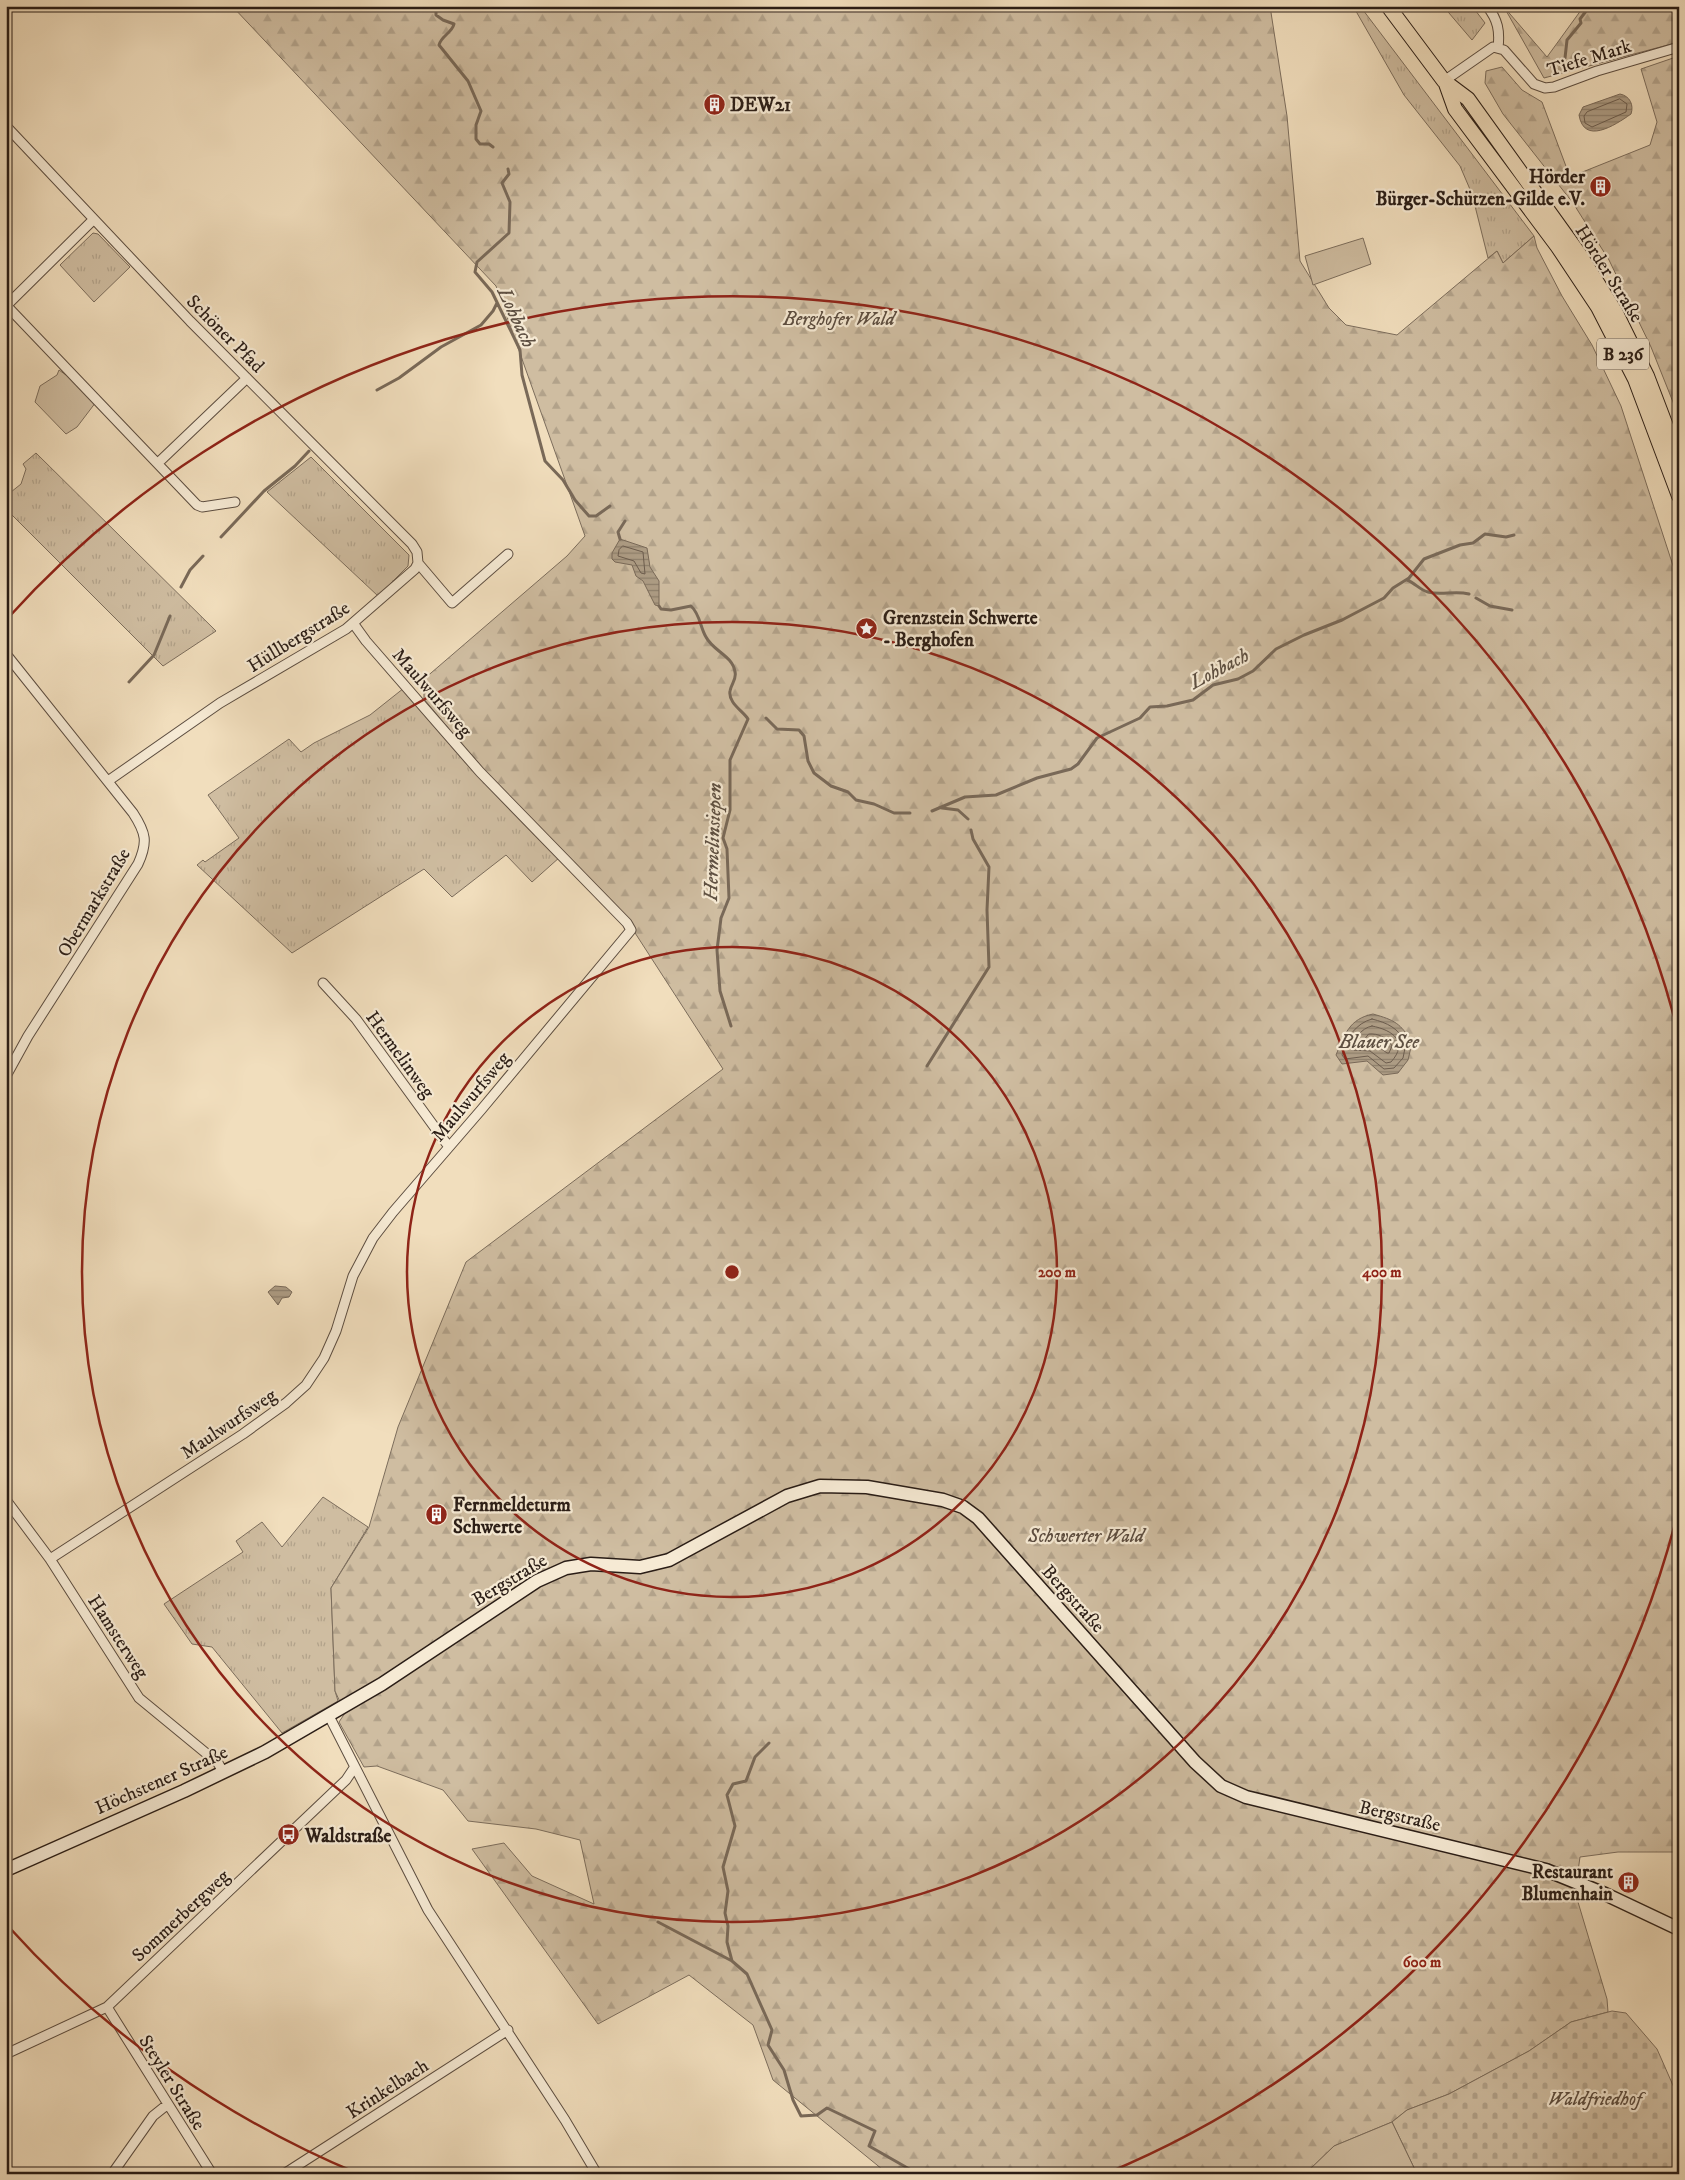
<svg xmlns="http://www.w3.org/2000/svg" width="1685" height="2180" font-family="'IM FELL DW Pica',serif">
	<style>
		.grass { fill: url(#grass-tufts); stroke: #7c6d5c }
		.forest { fill: url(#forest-firs); stroke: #7c6d5c }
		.cemetery { fill: url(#cemetery-stones); stroke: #7c6d5c }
		.green { fill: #cfbda1; stroke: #7c6d5c }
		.water { fill: url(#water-rules); stroke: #796958 }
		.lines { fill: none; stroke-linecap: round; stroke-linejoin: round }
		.shore { stroke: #6c5c4d; stroke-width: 1 }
		.stream { stroke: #796958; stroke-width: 3 }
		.street-casing { stroke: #5c4d40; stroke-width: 11 }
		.secondary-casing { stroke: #2a1d16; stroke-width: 15 }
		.primary-casing { stroke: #2a1d16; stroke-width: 16 }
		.street { stroke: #f6ead4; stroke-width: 9 }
		.secondary { stroke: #f6ead4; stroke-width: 12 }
		.primary { stroke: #f1debd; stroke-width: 14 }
		.ring { fill: none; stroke: #8f2418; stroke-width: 2.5 }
		.labels { text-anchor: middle; stroke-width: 4.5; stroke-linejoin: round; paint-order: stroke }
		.shield { fill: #f6ead4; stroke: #675a4f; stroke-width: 1 }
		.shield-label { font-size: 18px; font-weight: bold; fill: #2a1d16 }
		.street-label { font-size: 19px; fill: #2a1d16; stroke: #f6ead4 }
		.poi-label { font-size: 19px; font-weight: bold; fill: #2a1d16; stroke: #f6ead4; text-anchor: start }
		.park-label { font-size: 19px; font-style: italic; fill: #5c4d40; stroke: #f6ead4 }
		.water-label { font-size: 20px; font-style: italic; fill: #5e5042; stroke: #f6ead4 }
		.centre { fill: #8f2418; stroke: #f6ead4; stroke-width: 2.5 }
		.ring-label { font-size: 15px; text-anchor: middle; font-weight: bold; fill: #8f2418; stroke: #f6ead4; stroke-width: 4.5; stroke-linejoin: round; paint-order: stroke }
	</style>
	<defs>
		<pattern id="grass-tufts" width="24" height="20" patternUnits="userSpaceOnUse" patternTransform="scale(1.25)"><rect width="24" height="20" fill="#cfbda1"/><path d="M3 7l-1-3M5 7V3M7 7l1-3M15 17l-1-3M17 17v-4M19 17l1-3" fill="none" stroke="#b2a28a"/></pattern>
		<pattern id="forest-firs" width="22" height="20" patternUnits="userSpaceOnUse" patternTransform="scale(1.25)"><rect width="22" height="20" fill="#cfbda1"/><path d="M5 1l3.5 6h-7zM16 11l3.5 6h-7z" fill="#b2a28a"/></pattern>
		<pattern id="cemetery-stones" width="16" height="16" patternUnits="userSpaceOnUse" patternTransform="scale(1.25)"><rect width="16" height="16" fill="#cfbda1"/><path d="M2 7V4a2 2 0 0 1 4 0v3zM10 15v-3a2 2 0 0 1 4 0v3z" fill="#b2a28a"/></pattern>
		<pattern id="water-rules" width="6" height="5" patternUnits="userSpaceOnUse" patternTransform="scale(1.25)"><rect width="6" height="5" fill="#ad9c84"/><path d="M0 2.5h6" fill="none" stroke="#8d7f6b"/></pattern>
	</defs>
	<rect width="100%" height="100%" fill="#f1debd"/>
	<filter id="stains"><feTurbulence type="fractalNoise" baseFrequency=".004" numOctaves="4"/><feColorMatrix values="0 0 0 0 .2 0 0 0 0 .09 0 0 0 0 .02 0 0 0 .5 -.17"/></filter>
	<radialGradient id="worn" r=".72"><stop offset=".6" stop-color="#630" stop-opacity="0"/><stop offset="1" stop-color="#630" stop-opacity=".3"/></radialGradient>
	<path class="grass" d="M1353 6H1360L1534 236 1503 263 1497 251 1488 258 1472 194 1460 166 1404 95Z
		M1443 6H1472L1485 23 1472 40Z
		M93 233 98 234 130 267 94 302 60 265Z
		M36 453 216 631 163 666 6 509V496L21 484 26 469 23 464Z
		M311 457 409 555 408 566 378 596 267 492Z
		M404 688 560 857 532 882 506 855 452 897 424 869 292 953 197 865 203 860 205 862 239 838 208 795 289 739 301 752 314 743 370 715Z
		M323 1497 368 1527 331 1588 335 1691 338 1701 282 1733 212 1647 192 1644 164 1604 243 1552 236 1541 262 1522 282 1547Z"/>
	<path class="forest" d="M232 6H1270L1287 116 1300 261 1329 308 1346 325 1397 335 1497 251 1503 263 1534 236 1537 248 1562 296 1592 345 1621 406 1679 584V1852H1618L1580 1857 1575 1892 1607 1999 1608 2012 1571 2022 1529 2051 1449 2094 1407 2110 1392 2122 1334 2146 1305 2174H888L773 2080 753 2025 689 1975 598 2024 472 1849 504 1843 532 1876 594 1904 580 1840 536 1829 468 1821 443 1790 377 1766 364 1767 339 1722 345 1713 335 1691 331 1588 369 1527 398 1427 466 1262 723 1069 628 922 564 852 483 770 424 699V691L428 683 424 679 567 556 585 536 496 286Z
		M1584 6H1679V42L1544 78 1504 7 1547 57Z
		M1679 56V417L1651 347 1609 260 1573 203 1503 114 1485 83 1486 71 1502 67 1522 90 1542 102 1570 177 1650 145 1657 122 1641 69Z"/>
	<path class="cemetery" d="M1612 2011 1626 2013 1657 2049 1679 2099V2174H1417L1392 2122 1407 2110 1449 2094 1529 2051 1571 2022Z"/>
	<path class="green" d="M1363 238 1371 264 1313 285 1305 256Z
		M59 370 66 375 69 373 96 402 77 427 66 434 35 402 40 386 57 375Z
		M1392 2122 1417 2174H1305L1334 2146Z"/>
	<path class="water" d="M1620 94C1630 96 1634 105 1631 114 1614 126 1584 145 1579 115L1583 107Z
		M620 539 647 548 650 567 659 581V606L655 605 643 581 636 576 632 565 615 562 612 559V553Z
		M1373 1014C1394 1020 1401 1023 1412 1043L1408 1060 1398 1073 1383 1075 1367 1061 1342 1064 1336 1055C1345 1034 1349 1019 1373 1014Z
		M275 1286 286 1287 292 1292 289 1297 282 1298 278 1305 268 1292Z"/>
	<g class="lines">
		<path class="shore" d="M1620 99 1627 104 1626 112 1592 127 1585 123 1584 116 1587 112Z
			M623 546 643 552 645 574 641 573 634 561 618 556 619 550Z
			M1372 1019C1388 1023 1398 1028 1406 1043L1403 1058 1394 1068 1384 1069 1368 1056 1345 1059 1342 1055C1345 1039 1356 1023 1372 1019Z
			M1372 1026C1393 1030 1409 1042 1391 1062L1386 1063 1370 1051 1351 1050C1353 1040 1361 1028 1372 1026Z
			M1369 1034C1378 1033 1388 1038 1392 1046L1389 1053H1387L1376 1045 1366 1042 1365 1039Z"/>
		<path class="stream" d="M436 6V15L443 20 454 24C452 33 441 36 439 45L468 81 481 111 476 125V139L480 144H489L493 147
			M1551 66 1553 62 1565 58 1567 40 1581 23 1580 19 1590 6
			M508 169 509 174 502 183 510 202 509 233 477 262 475 272 492 292 520 350 522 375 545 461 563 480 575 500 589 516H596L610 506
			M377 390 399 378 441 347 481 325 493 311 497 303
			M221 537 264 491 295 466 309 451
			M620 539 618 532 625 521
			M1407 580C1415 583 1420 590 1428 592 1442 596 1454 590 1469 594
			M181 587 190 570 203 556
			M1476 598 1490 606 1512 610
			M659 606 661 609 671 610 691 606C700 614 700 627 706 637 713 651 733 656 735 672 737 679 731 684 730 691 728 703 743 711 748 719L730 760V810L723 838 727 849 729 898 721 918 717 950 720 991 731 1026
			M129 682 154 655 170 616
			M766 718 777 729 799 730 804 736 808 761 814 773 831 786 848 792 856 800 874 804 894 813H910
			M942 808 958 810 968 819
			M932 811 965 797 996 795 1037 778 1071 769 1078 764 1097 738 1140 718 1150 707 1167 706 1193 700 1213 685 1238 679 1253 671 1276 649 1304 635 1342 620 1384 598 1393 588 1409 578 1424 559 1460 545 1473 543 1485 534 1506 537 1514 535
			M927 1066 989 967 987 910 989 867 973 839 971 830
			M769 1743 755 1757 746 1781 733 1784 727 1795 735 1826 723 1867 728 1891 725 1913 728 1926 727 1942 732 1961 747 1974 772 2030 768 2045 784 2070 793 2100 801 2116 817 2115 827 2108 875 2131 869 2146 918 2174
			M658 1922 732 1961"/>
		<defs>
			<path id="street" d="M1487 6C1498 20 1500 31 1498 48
				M1444 81 1493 47 1504 50 1534 84 1545 88 1554 87 1597 71 1679 47
				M6 126 190 321 412 544 417 552 418 563
				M6 305 197 505 202 507 235 502
				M7 305 93 220
				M158 463 247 378
				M418 563 452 603 508 554
				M6 654 133 813C146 833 148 842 138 864L28 1036 6 1076
				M108 781 220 703 346 629 415 569 418 563
				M323 983 356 1019 449 1147
				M6 1500 50 1559 139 1698 218 1763 223 1772
				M50 1559 243 1434 286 1403 306 1385 324 1358 336 1331 353 1276 373 1238 393 1212 481 1110 631 930 627 923 480 772 366 641 353 623
				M329 1716 428 1910 565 2120 597 2174
				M107 2007 212 2174
				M6 2054 107 2007 346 1780 354 1768
				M112 2174 153 2116 168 2104
				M284 2174 508 2030"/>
			<path id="secondary" d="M6 1870 184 1791 265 1752 382 1684 537 1581 566 1568 591 1564 640 1567 669 1560 787 1496 820 1486 867 1487 943 1500 963 1507 978 1518 1195 1762 1221 1786 1246 1797 1546 1870 1605 1894 1679 1929"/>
			<path id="primary" d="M1388 6 1444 81 1468 99 1580 255 1616 313 1647 376 1679 460
				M1445 81 1455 109 1558 247 1598 307 1635 379 1679 496"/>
		</defs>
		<use href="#street" class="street-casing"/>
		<use href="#secondary" class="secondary-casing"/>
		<use href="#primary" class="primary-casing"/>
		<use href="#street" class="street"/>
		<use href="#secondary" class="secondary"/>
		<use href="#primary" class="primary"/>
	</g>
	<g class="ring">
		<circle cx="732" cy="1272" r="325"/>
		<circle cx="732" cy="1272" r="650"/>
		<path d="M1677 1516A976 976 0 0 1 1105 2174M359 2174A976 976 0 0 1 7 1925M7 619A976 976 0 0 1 1677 1028"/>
	</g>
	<defs>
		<symbol id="building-disc" viewBox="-11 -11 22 22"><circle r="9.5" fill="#8f2418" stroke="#f6ead4"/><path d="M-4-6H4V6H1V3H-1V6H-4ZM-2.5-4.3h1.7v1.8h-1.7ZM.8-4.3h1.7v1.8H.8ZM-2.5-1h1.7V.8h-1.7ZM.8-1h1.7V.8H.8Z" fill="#fff"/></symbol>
		<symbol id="sight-disc" viewBox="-11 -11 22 22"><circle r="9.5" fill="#8f2418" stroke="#f6ead4"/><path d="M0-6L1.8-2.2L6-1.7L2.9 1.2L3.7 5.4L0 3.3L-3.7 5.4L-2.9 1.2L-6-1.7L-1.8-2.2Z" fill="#fff"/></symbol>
		<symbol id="bus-disc" viewBox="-11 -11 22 22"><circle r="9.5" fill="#8f2418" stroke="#f6ead4"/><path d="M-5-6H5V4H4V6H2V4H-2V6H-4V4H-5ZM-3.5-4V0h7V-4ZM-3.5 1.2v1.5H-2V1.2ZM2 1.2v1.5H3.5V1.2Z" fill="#fff"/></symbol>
	</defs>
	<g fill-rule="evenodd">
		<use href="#building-disc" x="702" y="92" width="25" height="25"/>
		<use href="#building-disc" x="1588" y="174" width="25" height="25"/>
		<use href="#sight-disc" x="854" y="616" width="25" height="25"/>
		<use href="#building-disc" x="424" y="1502" width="25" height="25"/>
		<use href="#bus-disc" x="276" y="1822" width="25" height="25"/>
		<use href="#building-disc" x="1616" y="1870" width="25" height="25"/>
	</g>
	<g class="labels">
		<rect class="shield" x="1597" y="338.5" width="52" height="31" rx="4"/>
		<g class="shield-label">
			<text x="1623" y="360">B 236</text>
		</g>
		<g class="street-label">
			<text transform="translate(1589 57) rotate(-17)" y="7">Tiefe Mark</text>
			<text transform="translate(1610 273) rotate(58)" y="7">Hörder Straße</text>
			<text transform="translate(226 333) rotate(45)" y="7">Schöner Pfad</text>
			<text transform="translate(298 636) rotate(-32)" y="7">Hüllbergstraße</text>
			<text transform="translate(433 692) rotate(49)" y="7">Maulwurfsweg</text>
			<text transform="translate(93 902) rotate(-59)" y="7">Obermarkstraße</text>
			<text transform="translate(401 1054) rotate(54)" y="7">Hermelinweg</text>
			<text transform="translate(470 1096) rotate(-50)" y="7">Maulwurfsweg</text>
			<text transform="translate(228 1423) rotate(-34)" y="7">Maulwurfsweg</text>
			<text transform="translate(509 1579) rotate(-31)" y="7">Bergstraße</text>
			<text transform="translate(1074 1598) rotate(48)" y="7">Bergstraße</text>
			<text transform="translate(119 1636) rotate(57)" y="7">Hamsterweg</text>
			<text transform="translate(161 1779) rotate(-24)" y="7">Höchstener Straße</text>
			<text transform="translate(1400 1815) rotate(13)" y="7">Bergstraße</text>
			<text transform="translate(180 1915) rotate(-43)" y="7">Sommerbergweg</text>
			<text transform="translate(173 2082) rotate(58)" y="7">Steyler Straße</text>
			<text transform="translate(387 2088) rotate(-33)" y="7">Krinkelbach</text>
		</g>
		<g class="poi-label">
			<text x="730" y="111">DEW21</text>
			<text x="1585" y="183" text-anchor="end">Hörder<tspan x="1585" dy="22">Bürger-Schützen-Gilde e.V.</tspan></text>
			<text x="883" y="624">Grenzstein Schwerte<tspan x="883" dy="22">- Berghofen</tspan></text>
			<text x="453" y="1511">Fernmeldeturm<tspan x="453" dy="22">Schwerte</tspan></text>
			<text x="305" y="1842">Waldstraße</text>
			<text x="1613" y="1878" text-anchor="end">Restaurant<tspan x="1613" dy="22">Blumenhain</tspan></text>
		</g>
		<g class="park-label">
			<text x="839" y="325">Berghofer Wald</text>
			<text x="1086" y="1542">Schwerter Wald</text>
			<text x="1595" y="2105">Waldfriedhof</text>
		</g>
		<g class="water-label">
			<text transform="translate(517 317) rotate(65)" y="7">Lohbach</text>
			<text transform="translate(1219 668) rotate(-28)" y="7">Lohbach</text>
			<text transform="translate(712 842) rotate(-88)" y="7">Hermelinsiepen</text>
			<text x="1379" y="1048">Blauer See</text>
		</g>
	</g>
	<circle cx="732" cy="1272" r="8" class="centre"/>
	<g class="ring-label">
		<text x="1057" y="1277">200 m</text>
		<text x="1382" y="1277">400 m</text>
		<text x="1422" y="1967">600 m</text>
	</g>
	<rect width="1685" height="2180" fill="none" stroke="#f1debd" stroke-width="25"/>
	<rect x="8" y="8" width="1670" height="2165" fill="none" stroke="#2a1d16" stroke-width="2.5"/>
	<rect x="12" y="12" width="1660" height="2155" fill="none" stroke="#2a1d16"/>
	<rect width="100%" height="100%" filter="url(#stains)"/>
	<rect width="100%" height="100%" fill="url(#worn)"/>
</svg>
